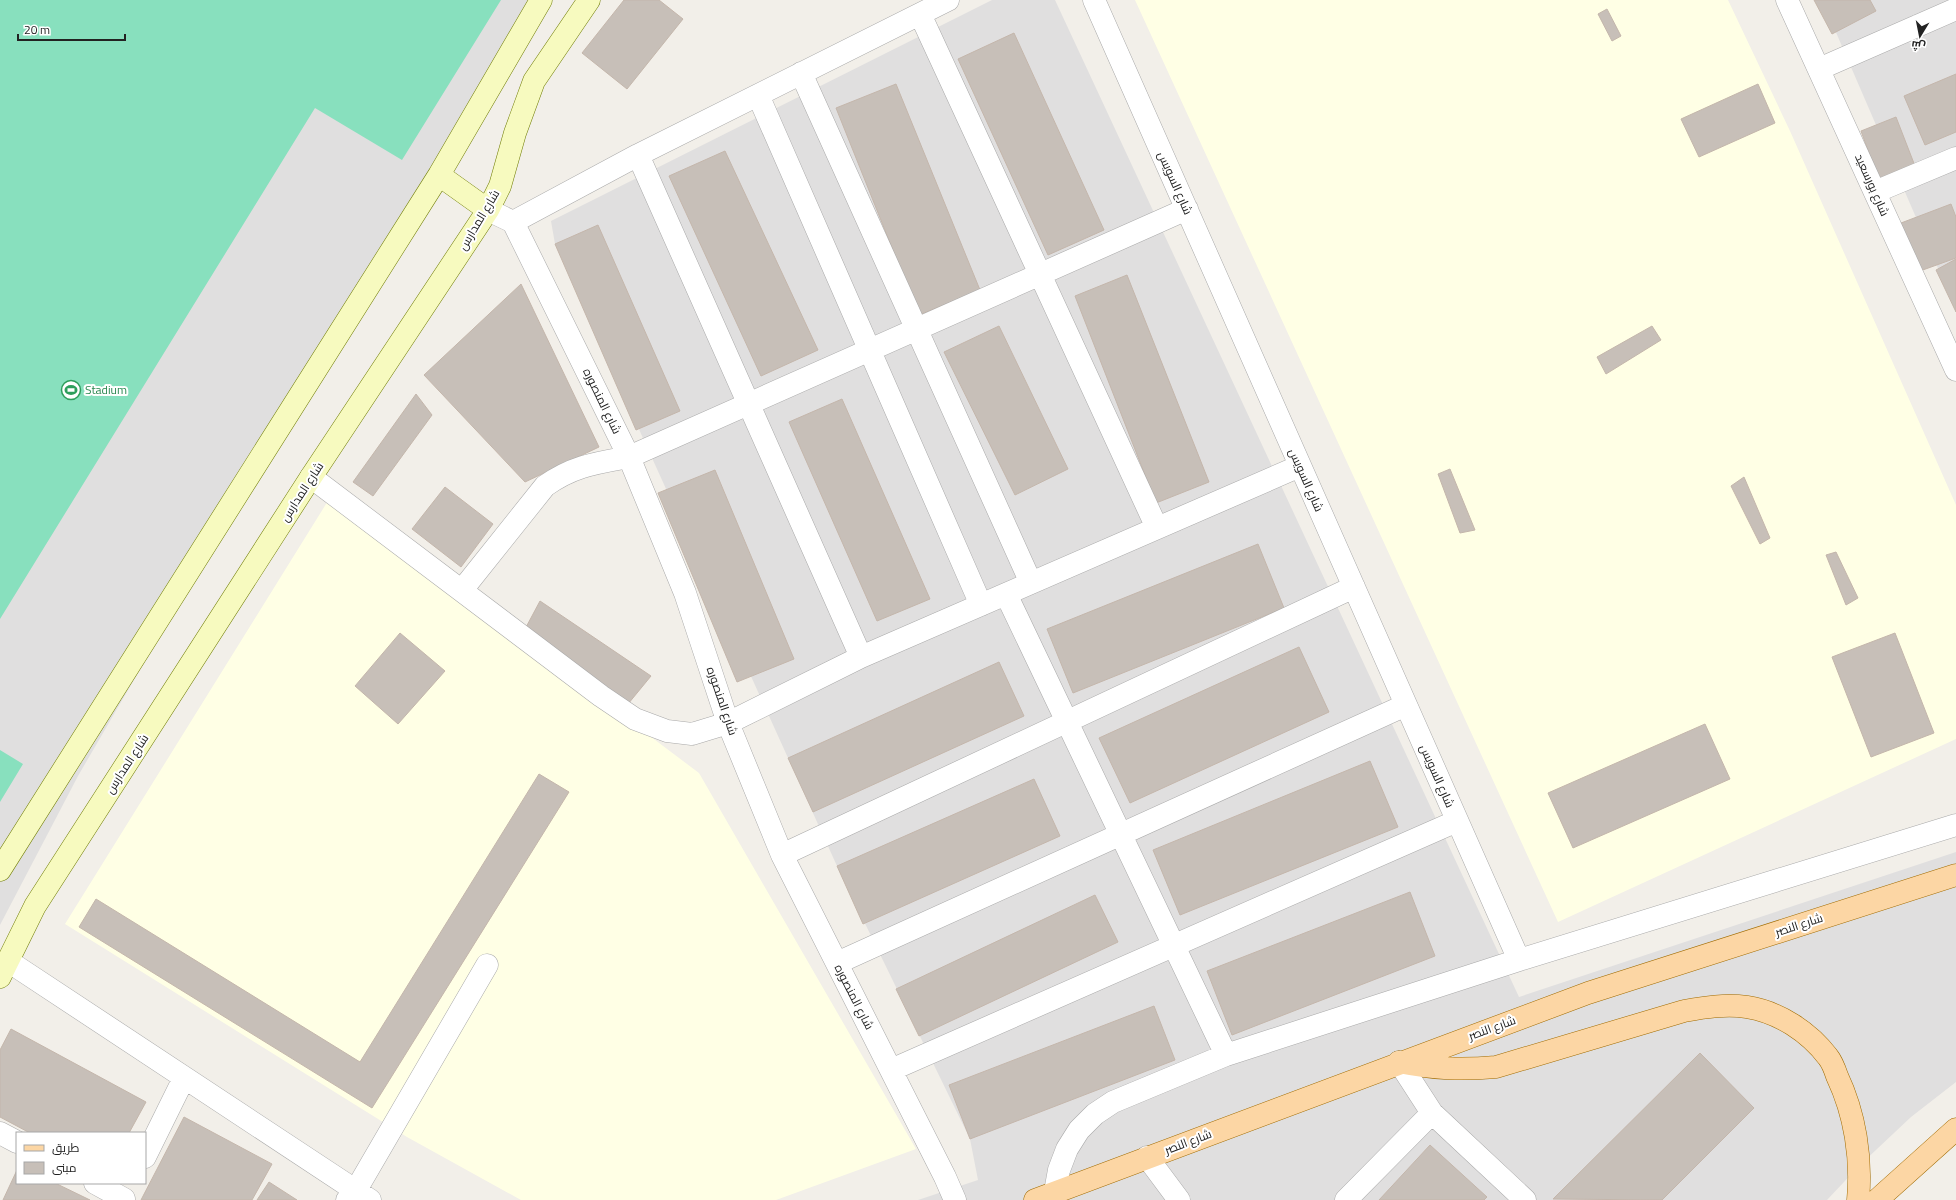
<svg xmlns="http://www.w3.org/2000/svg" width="1956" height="1200" font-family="'Titillium Web',Cairo,sans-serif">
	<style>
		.residential { fill: #e0dfdf }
		.education { fill: #ffffe5 }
		.pitch { fill: #88e0be }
		.building { fill: #c7bfb8; stroke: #c4b6ab }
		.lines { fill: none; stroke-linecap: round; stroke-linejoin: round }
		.street-casing { stroke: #a9a9a9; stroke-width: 23 }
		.secondary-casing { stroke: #707d05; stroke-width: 23 }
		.primary-casing { stroke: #a06b00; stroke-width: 23 }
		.street { stroke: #fff; stroke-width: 22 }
		.secondary { stroke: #f7fabf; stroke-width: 22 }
		.primary { stroke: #fcd6a4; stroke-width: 22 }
		.labels { text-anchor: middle; stroke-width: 4; stroke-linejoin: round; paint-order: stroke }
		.street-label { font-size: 12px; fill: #222; stroke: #fff }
		.leisure-label { font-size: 12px; fill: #27864d; stroke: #fff; text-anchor: start }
	</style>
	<rect width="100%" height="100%" fill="#f2efe9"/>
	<path class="residential" d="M0 0H535L398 226 78 776 0 925Z
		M992 0H1055L1519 997 1956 852V1082L1911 1117 1860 1165 1827 1200H918L978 1180 970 1139 837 866 555 244 551 221Z
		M1822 0H1956V310Z"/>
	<path class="education" d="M1135 0H1728L1790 131 1956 505V739L1558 922Z
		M331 496 699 773 916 1149 776 1200H521L407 1137 65 924Z"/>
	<path class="pitch" d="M0 0H501L402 160 315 108 0 619Z
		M0 750 23 764 0 802Z"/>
	<path class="building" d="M624 0H659L683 19 627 89 582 53Z
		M1814 0H1870L1876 11 1832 34Z
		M1607 9 1621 36 1612 41 1598 14Z
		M1014 33 1104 230 1048 255 958 59Z
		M1956 74V132L1925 145 1904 96Z
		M896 84 980 290 919 315 836 108Z
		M1758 84 1775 123 1699 157 1681 119Z
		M1896 117 1915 166 1879 180 1861 131Z
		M725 151 818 350 761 376 669 176Z
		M1951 204 1956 217V258L1920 271 1901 223Z
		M598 225 680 411 636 430 555 244Z
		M1956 259V312L1936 270Z
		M1127 275 1209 482 1156 503 1075 296Z
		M521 284 599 447 525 482 424 375Z
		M999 326 1068 469 1015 495 944 352Z
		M1652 326 1661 340 1606 374 1597 357Z
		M416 394 432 415 373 496 353 482Z
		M842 399 930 599 877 621 789 422Z
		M1450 469 1475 530 1460 533 1438 474Z
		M715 470 794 659 737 682 658 493Z
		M1744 477 1770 538 1760 544 1731 486Z
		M445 487 493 524 461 567 412 529Z
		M1258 544 1284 608 1073 693 1047 629Z
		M1836 552 1858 598 1846 605 1826 555Z
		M540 601 651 676 628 704 524 631Z
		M400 633 445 671 398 724 355 686Z
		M1895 633 1934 733 1871 757 1832 657Z
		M1299 647 1329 712 1130 803 1099 738Z
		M999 662 1024 716 813 812 788 758Z
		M1705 724 1730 779 1573 848 1548 793Z
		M1370 761 1398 827 1180 915 1153 850Z
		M539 774 569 792 372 1108 79 927 96 899 360 1062Z
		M1034 779 1060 836 863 924 837 866Z
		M1410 892 1435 956 1232 1035 1207 971Z
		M1095 895 1118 942 919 1036 896 989Z
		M1154 1006 1175 1060 970 1139 949 1085Z
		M11 1029 146 1102 129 1133H30L0 1117V1050Z
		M1700 1053 1754 1108 1662 1200 1553 1199Z
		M184 1117 272 1164 252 1200H141Z
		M1430 1145 1487 1197 1484 1200H1379Z
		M17 1170V1183H55L90 1200H3Z
		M269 1182 297 1200H257Z"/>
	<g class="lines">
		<defs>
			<path id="street" d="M1094 0 1519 960
				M1787 0 1956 370
				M920 14 1157 528
				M1819 69 1956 9
				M801 73 1031 583
				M758 95 981 605
				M638 155 861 657
				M1875 192 1956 158
				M488 210 513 222 629 457 685 593 728 723 782 855 945 1177 955 1200
				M513 222 638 155 948 0
				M311 477 601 696 635 719 667 731 692 734 728 723 861 657 1300 466
				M462 590 545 486C573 466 596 463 629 457L1187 209
				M1006 594 1226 1055
				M782 855 1354 587
				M8 961 370 1200
				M837 963 1406 705
				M1399 1062 1432 1113 1525 1200
				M891 1070 1457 821
				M0 1133 17 1142
				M145 1157 184 1078
				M1147 1157 1179 1200
				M95 1183 124 1199
				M1055 1192 1059 1170 1067 1149 1079 1130 1095 1114 1113 1102 1226 1055 1519 960 1956 825
				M347 1200 356 1190 487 965
				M1346 1200 1432 1113"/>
			<path id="secondary" d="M439 175 488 210
				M0 870 439 175 541 0
				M0 977 35 906 311 477 488 210 500 186 515 133 534 81 589 0"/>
			<path id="primary" d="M1399 1062C1434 1069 1461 1070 1496 1067L1684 1011C1706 1007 1726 1004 1747 1007 1779 1012 1809 1032 1828 1057 1832 1062 1835 1070 1837 1076 1855 1114 1862 1158 1858 1200
				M1035 1200 1588 993 1956 875
				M1877 1200 1956 1129"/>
		</defs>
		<use href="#street" class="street-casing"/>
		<use href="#secondary" class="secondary-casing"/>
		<use href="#primary" class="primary-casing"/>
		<use href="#street" class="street"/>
		<use href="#secondary" class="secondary"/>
		<use href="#primary" class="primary"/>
	</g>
	<defs>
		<symbol id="stadium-ring" viewBox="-11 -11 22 22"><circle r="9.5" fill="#fff" stroke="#2e9e5b" stroke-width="1.5"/><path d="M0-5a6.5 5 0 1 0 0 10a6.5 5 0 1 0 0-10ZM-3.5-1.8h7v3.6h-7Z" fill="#2e9e5b"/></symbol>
	</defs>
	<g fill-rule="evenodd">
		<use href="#stadium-ring" x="60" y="379" width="22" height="22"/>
	</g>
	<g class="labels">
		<g class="street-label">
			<text transform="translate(1175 183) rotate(66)" y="4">شارع السويس</text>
			<text transform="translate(1872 185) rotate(66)" y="4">شارع بورسعيد</text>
			<text transform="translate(479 220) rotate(-59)" y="4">شارع المدارس</text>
			<text transform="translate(602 401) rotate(64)" y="4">شارع المنصوره</text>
			<text transform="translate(1306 480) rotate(66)" y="4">شارع السويس</text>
			<text transform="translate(302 492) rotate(-57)" y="4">شارع المدارس</text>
			<text transform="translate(722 701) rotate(71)" y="4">شارع المنصوره</text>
			<text transform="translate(127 764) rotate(-57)" y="4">شارع المدارس</text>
			<text transform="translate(1437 776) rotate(66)" y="4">شارع السويس</text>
			<text transform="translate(1799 925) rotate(-18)" y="4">شارع النصر</text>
			<text transform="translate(854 997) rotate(63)" y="4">شارع المنصوره</text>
			<text transform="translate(1492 1028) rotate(-20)" y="4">شارع النصر</text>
			<text transform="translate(1188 1142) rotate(-21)" y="4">شارع النصر</text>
		</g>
		<g class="leisure-label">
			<text x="85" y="394">Stadium</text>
		</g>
	</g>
	<rect x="16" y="1132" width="130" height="52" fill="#ffffff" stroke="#a7a7a7"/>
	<rect x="24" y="1145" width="20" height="6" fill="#fcd6a4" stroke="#a7a7a7"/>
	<text x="52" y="1152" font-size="12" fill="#222222">طريق</text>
	<rect x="24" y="1162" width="20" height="12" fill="#c7bfb8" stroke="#a7a7a7"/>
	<text x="52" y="1172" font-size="12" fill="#222222">مبنى</text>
	<g transform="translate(1920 36) rotate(190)" stroke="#ffffff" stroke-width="3" paint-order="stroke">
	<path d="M0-3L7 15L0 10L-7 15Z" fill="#222222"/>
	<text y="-6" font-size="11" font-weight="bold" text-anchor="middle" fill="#222222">ش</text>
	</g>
	<path d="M18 34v6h107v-6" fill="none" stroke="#222222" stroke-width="2"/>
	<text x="24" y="34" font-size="12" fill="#222222" stroke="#ffffff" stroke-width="3" paint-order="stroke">20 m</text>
</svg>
